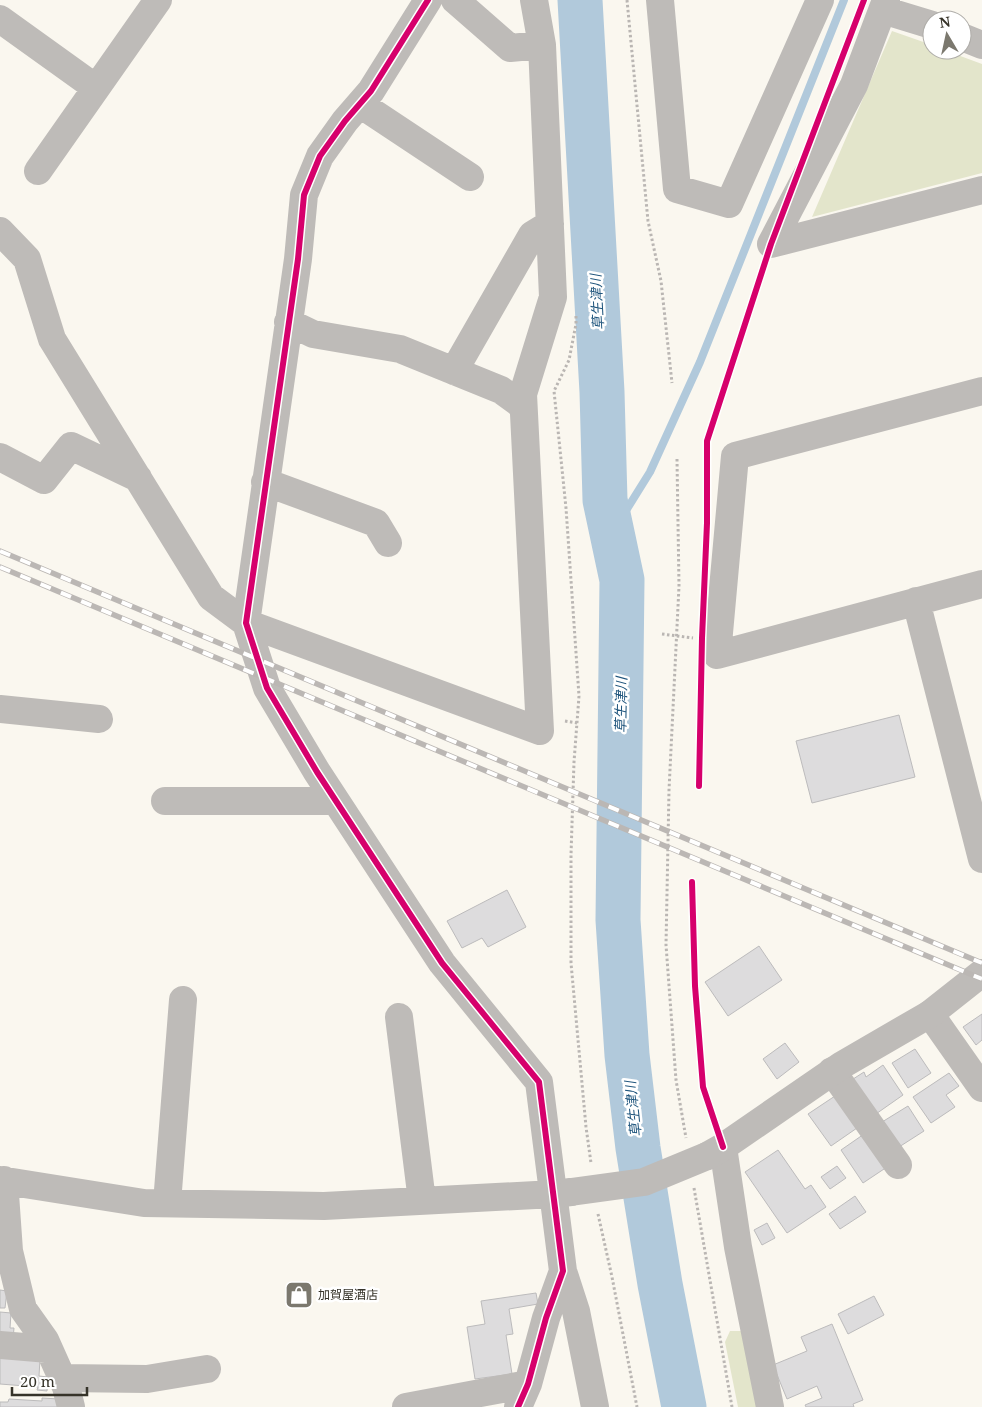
<svg xmlns="http://www.w3.org/2000/svg" width="982" height="1407" font-family="'Noto Serif','Noto Sans JP',serif">
	<style>
		.green { fill: #e3e5cb }
		.lines { fill: none; stroke-linecap: round; stroke-linejoin: round }
		.stream { stroke: #b1c9db; stroke-width: 8 }
		.river { stroke: #b1c9db; stroke-width: 45 }
		.building { fill: #dddcdd; stroke: #bcbbbc }
		.path { stroke: #bab6b3; stroke-width: 3; stroke-dasharray: 2.5 2.5; stroke-linecap: butt }
		.minor { stroke: #bebbb8; stroke-width: 28 }
		.tertiary { stroke: #bebbb8; stroke-width: 28 }
		.rail-casing { stroke: #bbb7b4; stroke-width: 5.5 }
		.rail { stroke: #fff; stroke-width: 4; stroke-dasharray: 11; stroke-linecap: butt }
		.tertiary-bridge { stroke: #bebbb8; stroke-width: 28 }
		.cycleway-casing { stroke: #fff; stroke-width: 9 }
		.cycleway { stroke: #d6006c; stroke-width: 6 }
		.labels { text-anchor: middle; stroke-width: 5; stroke-linejoin: round; paint-order: stroke }
		.poi-label { font-size: 12px; fill: #363329; stroke: #fff; text-anchor: start }
		.water-label { font-size: 14px; font-style: italic; fill: #1e547c; stroke: #fff }
	</style>
	<rect width="100%" height="100%" fill="#faf7ef"/>
	<path class="green" d="M892 31 932 45V50H944L982 64V173L812 217Z
		M730 1331H745L760 1407H738L725 1342Z"/>
	<g class="lines">
		<path class="stream" d="M612 533 650 472 700 362 844 0"/>
		<path class="river" d="M580 0 602 392 605 500 622 580 618 920 627 1055 638 1148 660 1284 684 1407"/>
	</g>
	<path class="building" d="M899 715 915 777 812 803 796 741Z
		M507 890 526 927 488 947 482 938 462 948 447 921Z
		M759 946 782 980 728 1016 705 982Z
		M982 1014V1040L976 1045 963 1027Z
		M785 1043 799 1062 777 1079 763 1059Z
		M915 1049 931 1073 908 1088 892 1063Z
		M883 1065 903 1095 873 1116 850 1081 864 1072 866 1077Z
		M949 1073 959 1086 946 1095 955 1107 931 1123 913 1097Z
		M835 1096 857 1128 831 1146 808 1114Z
		M908 1106 924 1131 899 1147 882 1122Z
		M867 1132 890 1165 863 1183 841 1150Z
		M778 1150 805 1189 811 1185 826 1207 787 1233 745 1172Z
		M837 1166 846 1178 830 1189 821 1177Z
		M855 1196 866 1212 840 1229 829 1214Z
		M767 1223 775 1238 762 1245 754 1230Z
		M0 1290 7 1291 5 1308H0Z
		M536 1293 538 1304 509 1309 513 1334 506 1335 512 1374 475 1379 467 1327 485 1324 481 1301Z
		M874 1296 884 1315 848 1334 838 1314Z
		M0 1312 11 1313 10 1328H14L13 1339 0 1338Z
		M832 1324 863 1400 853 1404 854 1407H806L805 1405 822 1398 817 1386 787 1399 773 1365 807 1351 801 1337Z
		M0 1356 40 1359 39 1376 48 1377 47 1391 37 1390 38 1387 0 1384Z
		M42 1398 59 1399V1407H0V1402H8L9 1399 42 1401Z"/>
	<g class="lines">
		<path class="path" d="M627 0 648 221 661 281 672 383
			M576 316V324L569 360 554 391 566 508 579 696 574 762 571 855V963L586 1127 591 1163
			M677 459 679 586 669 790 666 945 676 1080 686 1138
			M662 634 693 638
			M565 721 577 723
			M694 1188 732 1407
			M598 1214 612 1277 637 1407"/>
		<path class="minor" d="M428 0 371 91 345 121 320 156 304 195 298 259 246 623 267 688 317 772 442 963 539 1082 563 1271 546 1318 528 1384 518 1407
			M455 0 510 48 542 45
			M660 0 677 189 729 204 820 0
			M886 0 854 85 771 244 982 190
			M883 10 932 25
			M0 19 96 88
			M962 37 982 45
			M360 104 470 177
			M38 171 158 0
			M0 231 27 259 52 339 211 597 246 623 540 731 523 394 553 297 542 45 534 0
			M288 322 313 334 400 349 501 390 523 406
			M454 371 532 235 550 224
			M982 391 735 456 717 655 982 584
			M0 457 44 480 71 446 138 478
			M265 482 376 523 388 543
			M916 601 982 859
			M0 709 99 719
			M165 801H335
			M930 1014 982 1088
			M399 1017 422 1201
			M832 1071 898 1165
			M723 1147 738 1247 770 1407
			M0 1180 144 1203 324 1206 554 1194
			M4 1180 9 1251 23 1309 45 1340 66 1387 71 1407
			M167 1203 183 1000
			M563 1271 576 1311 595 1407
			M0 1345 49 1349
			M62 1378 147 1379 207 1369
			M406 1407 528 1384"/>
		<path class="tertiary" d="M707 1156 723 1147 842 1065 930 1014 982 973
			M554 1194 571 1192"/>
		<defs>
			<path id="rail" d="M0 551 982 963
				M0 567 982 979"/>
		</defs>
		<use href="#rail" class="rail-casing"/>
		<use href="#rail" class="rail"/>
		<path class="tertiary-bridge" d="M571 1192 644 1182 707 1156"/>
		<defs>
			<path id="cycleway" d="M428 0 371 91 345 121 320 156 304 195 298 259 246 623 267 688 317 772 442 963 539 1082 563 1271 546 1318 528 1384 518 1407
				M699 786 702 638 707 523V441L771 244 864 0
				M692 882 695 986 703 1087 723 1147"/>
		</defs>
		<use href="#cycleway" class="cycleway-casing"/>
		<use href="#cycleway" class="cycleway"/>
	</g>
	<defs>
		<symbol id="shop-square" viewBox="-11 -11 22 22"><rect x="-9" y="-9" width="18" height="18" rx="4" fill="#7b786e" stroke="#fff"/><path d="M-5-2.5h2.3a2.7 3.5 0 0 1 5.4 0H5L5.5 6h-11ZM-1.5-2.5h3a1.5 2.3 0 0 0-3 0Z" fill="#fff"/></symbol>
	</defs>
	<g fill-rule="evenodd">
		<use href="#shop-square" x="283" y="1279" width="32" height="32"/>
	</g>
	<g class="labels">
		<g class="poi-label">
			<text x="318" y="1299">加賀屋酒店</text>
		</g>
		<g class="water-label">
			<text transform="translate(597 302) rotate(-93)" y="5">草生津川</text>
			<text transform="translate(621 705) rotate(-89)" y="5">草生津川</text>
			<text transform="translate(633 1109) rotate(-96)" y="5">草生津川</text>
		</g>
	</g>
	<g transform="translate(947 35) rotate(351)"><circle r="24" fill="#ffffff" stroke="#afada9"/>
	<path d="M0-4L9 19L0 12L-9 19Z" fill="#7b786e"/>
	<text y="-8" font-size="14" font-weight="bold" text-anchor="middle" fill="#363329">N</text>
	</g>
	<path d="M12 1387v8h75v-8" fill="none" stroke="#363329" stroke-width="2.5"/>
	<text x="20" y="1387" font-size="15" fill="#363329" stroke="#ffffff" stroke-width="4" paint-order="stroke">20 m</text>
</svg>
